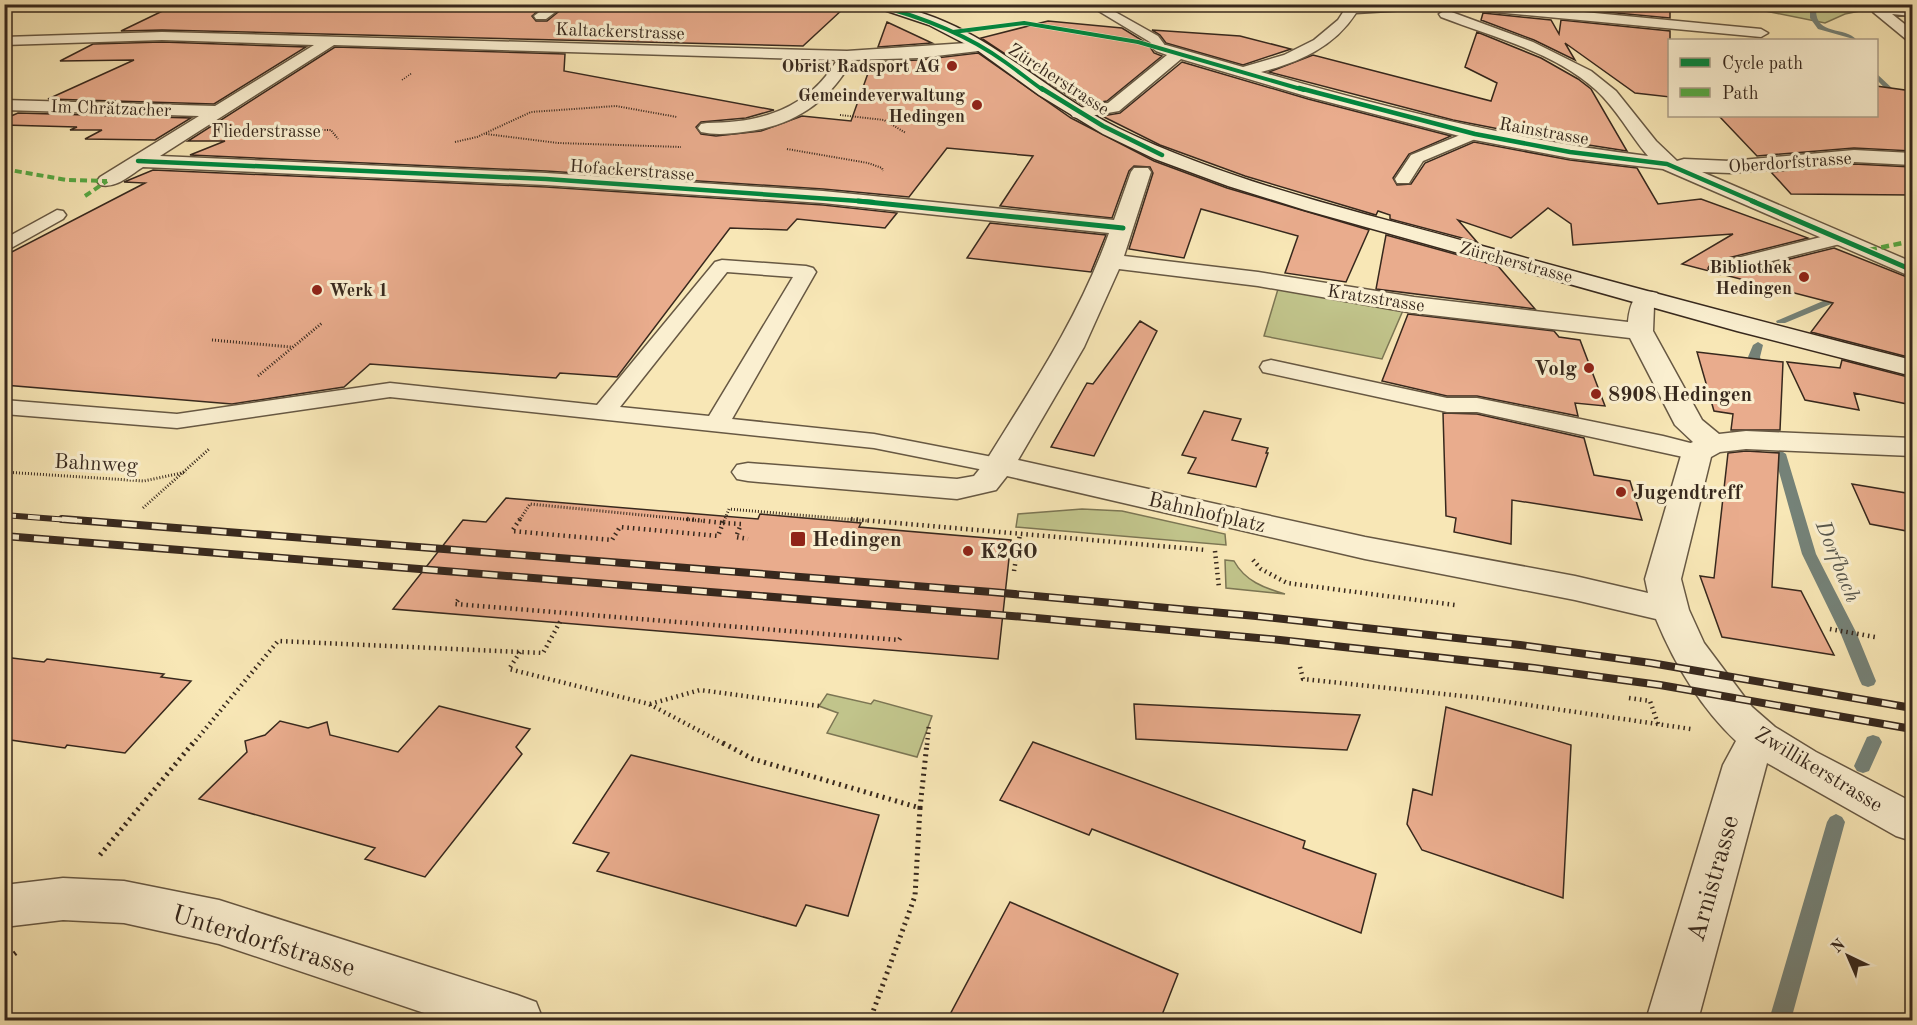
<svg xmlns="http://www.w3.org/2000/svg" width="1917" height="1025" font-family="'Old Standard TT',serif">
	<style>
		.green { fill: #c1c48b; stroke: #7c7654; stroke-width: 1.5 }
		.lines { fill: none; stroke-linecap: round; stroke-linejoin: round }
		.stream { fill: #758278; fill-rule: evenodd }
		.building { fill: #e9ac8d; stroke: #37281d; stroke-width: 1.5 }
		.lane-casing { stroke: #675843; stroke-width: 3 }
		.street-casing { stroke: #675843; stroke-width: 3 }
		.secondary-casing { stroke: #37281d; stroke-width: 3 }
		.path-far4 { stroke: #37281d; stroke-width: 1.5; stroke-dasharray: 1 1.5; stroke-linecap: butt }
		.path-far3 { stroke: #37281d; stroke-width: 2; stroke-dasharray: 1 1.5; stroke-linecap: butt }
		.path-far2 { stroke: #37281d; stroke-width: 3; stroke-dasharray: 1 2; stroke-linecap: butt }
		.path-far1 { stroke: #37281d; stroke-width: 4.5; stroke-dasharray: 1.5 4; stroke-linecap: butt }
		.path { stroke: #37281d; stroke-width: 5; stroke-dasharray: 2 4.5; stroke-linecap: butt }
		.lane { fill: #faefd0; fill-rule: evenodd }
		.street { fill: #faefd0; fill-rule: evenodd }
		.secondary { fill: #faefd0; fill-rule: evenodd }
		.rail-far1-casing { stroke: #37281d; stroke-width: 6 }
		.rail-casing { stroke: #37281d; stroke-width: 8 }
		.rail-far1 { stroke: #faefd0; stroke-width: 4; stroke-dasharray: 12; stroke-linecap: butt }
		.rail { stroke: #faefd0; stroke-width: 5; stroke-dasharray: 15; stroke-linecap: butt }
		.quiet-far1 { stroke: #55aa43; stroke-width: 4; stroke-dasharray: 7 4; stroke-linecap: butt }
		.quiet { stroke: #55aa43; stroke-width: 4.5; stroke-dasharray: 8 4.5; stroke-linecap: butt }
		.cycleway-far2-casing { stroke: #faefd0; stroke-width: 5 }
		.cycleway-far1-casing { stroke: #faefd0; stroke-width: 7 }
		.cycleway-casing { stroke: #faefd0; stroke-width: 8 }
		.cycleway-far2 { stroke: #00873e; stroke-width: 4 }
		.cycleway-far1 { stroke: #00873e; stroke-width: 4.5 }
		.cycleway { stroke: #00873e; stroke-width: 5 }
		.poi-dot { fill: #8f2418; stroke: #faefd0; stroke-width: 2 }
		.labels { text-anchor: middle; stroke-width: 6; stroke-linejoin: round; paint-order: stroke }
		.far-street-label { font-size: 18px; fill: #37281d; stroke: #faefd0 }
		.far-poi-label { font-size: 18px; font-weight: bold; fill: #37281d; stroke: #faefd0; text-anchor: end }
		.poi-label { font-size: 21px; font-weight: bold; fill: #37281d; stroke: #faefd0; text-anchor: start }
		.street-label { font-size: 21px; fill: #37281d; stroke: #faefd0 }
		.water-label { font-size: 22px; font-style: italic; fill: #56554b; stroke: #faefd0 }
		.near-street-label { font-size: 26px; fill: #37281d; stroke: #faefd0 }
	</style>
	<rect width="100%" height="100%" fill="#f8e7b6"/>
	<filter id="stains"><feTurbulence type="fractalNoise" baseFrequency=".00333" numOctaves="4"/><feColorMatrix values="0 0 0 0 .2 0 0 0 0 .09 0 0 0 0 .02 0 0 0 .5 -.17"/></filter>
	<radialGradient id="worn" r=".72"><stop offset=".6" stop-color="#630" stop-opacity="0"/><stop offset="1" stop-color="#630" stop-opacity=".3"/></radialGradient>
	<path class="green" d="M1762 4 1863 5 1865 10 1845 14 1825 23 1760 10Z
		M1278 289 1404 308 1382 359 1264 336Z
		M1082 509 1122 511 1225 534 1226 545 1016 527 1018 514Z
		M1225 560 1234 561C1245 581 1264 588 1285 594L1226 588Z
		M827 694 871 704 874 700 932 716 917 757 827 733 838 713 819 706Z"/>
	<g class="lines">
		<path class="stream" d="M1819 4H1827L1816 10C1816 36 1845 26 1857 40L1818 29 1810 18V9Z
			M1876 73 1912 107V112L1900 104 1876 79Z
			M1844 292 1848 293V297L1785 323H1777L1776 321Z
			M1758 342 1763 345 1760 357 1765 375 1759 378 1753 375 1748 357 1753 345Z
			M1780 450 1786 454 1816 554 1856 632 1876 681 1874 685 1868 687 1862 685 1860 681 1840 632 1802 554 1774 454Z
			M1873 735 1879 737 1882 742 1869 771 1863 773 1857 771 1854 766 1867 737Z
			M1836 814 1842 817 1845 822 1791 1020H1769L1827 822 1830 817Z"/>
	</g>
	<path class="building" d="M177 4H546L532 16 536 21H547L568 4H788L787 6 843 9 803 46 162 30 121 31Z
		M1562 4H1607L1670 10V18L1562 8Z
		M1483 13 1551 20 1559 34 1561 20 1670 31V97L1635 93 1565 43 1575 60 1534 40 1481 20Z
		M1048 21 1122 28 1148 44 1154 53 1162 56 1107 101 1083 105 981 38Z
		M887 22 932 43 878 47Z
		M1152 30 1240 36 1291 49 1243 65 1166 43 1160 35Z
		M1477 32 1541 58 1578 79 1591 89 1627 151 1550 139 1453 120 1269 72 1313 55 1491 101 1497 83 1465 67Z
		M162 42 306 47 214 104 48 99 134 60 60 61 93 44Z
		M335 47 565 54 564 71 774 110 746 118 701 122 696 127 701 134 716 136 761 131 802 116 851 121 872 62 919 60 978 53 1071 118 1154 161 1227 188 1369 230 1346 282 1285 273 1298 236 1201 209 1184 258 1129 249 1153 173 1150 167 1134 166 1129 171 1112 218 1000 206 1033 156 947 148 909 197 823 189 546 171 190 155 225 141H188Z
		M1182 62 1308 99 1451 136 1409 154 1393 178 1397 185 1411 184 1425 163 1474 142 1570 160 1637 168 1658 204 1701 199 1808 238 1712 262 1708 268 1709 271 1682 264 1733 234 1573 245 1571 224 1548 208 1511 238 1458 220 1477 242 1390 219V215L1378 211 1376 215 1245 176 1160 145 1102 116 1120 113Z
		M1876 86 1912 91V151L1854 148 1757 156 1719 116H1876Z
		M18 113 191 118 155 140 85 139 102 130H70L77 127 4 125V119Z
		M1854 164 1912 167V195L1791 194 1771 172Z
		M153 170 546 187 823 205 897 213 885 228 797 219 787 230 730 228 617 377 560 373 556 378 370 364 344 387 232 404 4 385V256L145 183 124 182Z
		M990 223 1106 235 1091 272 967 258Z
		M1386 235 1498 266 1535 309 1376 289Z
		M1834 248 1912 279V358L1811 332 1833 303 1725 275Z
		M1408 314 1554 331 1559 337 1580 340 1605 406 1575 403 1578 416 1477 396H1447L1382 381Z
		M1140 321 1157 331 1094 456 1051 447 1087 383 1093 384Z
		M1697 352 1783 362 1780 430H1731L1733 414 1714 411Z
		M1842 360 1912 378V405L1854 393 1859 410 1805 400 1787 362 1840 368Z
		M1204 411 1241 419 1232 440 1268 448 1266 453H1268L1256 487 1188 473 1196 458 1182 455Z
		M1443 413 1477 414 1584 438 1594 475 1630 481 1642 520 1512 500 1511 544 1454 532 1456 518 1446 516Z
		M1746 451 1779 453 1772 587 1801 591 1834 655 1722 637 1700 576 1714 578 1728 453Z
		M1852 484 1912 494V532L1870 524Z
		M506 498 758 519 760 514 861 523 859 527 1011 540 998 659 393 609 463 520 486 522Z
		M4 657 44 662 47 659 164 674 161 677 191 681 125 753 67 745 65 748 4 739Z
		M1134 704 1360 715 1347 750 1136 739Z
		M439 706 530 729 516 747 522 754 425 877 365 859 375 848 199 799 247 752 245 741 265 735 280 721 308 728 327 722 330 735 398 752Z
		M1446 707 1571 745 1563 898 1422 850 1407 824 1413 789 1432 795Z
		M1033 742 1305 841 1303 848 1376 874 1361 933 1092 829 1089 835 1000 800Z
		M631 755 879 815 848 916 806 905 796 926 597 871 609 853 573 843Z
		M1010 902 1178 974 1160 1020H947Z"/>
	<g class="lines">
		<defs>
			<path id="lane" d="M1087 4H1101L1158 36 1167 48 1165 51H1157L1150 42Z
				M1475 129 1480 131 1483 134 1480 137 1423 161 1409 183H1397L1395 179 1411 155Z
				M57 210 63 211 66 215 63 219 4 252V239Z
				M1837 233 1844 235 1846 239 1844 243 1720 274 1713 272 1710 268 1713 264Z
				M722 260 806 266 813 268 816 272 732 419 874 434 1008 460 1012 465 1008 470 999 473 874 448 390 397 177 428 4 414V400L177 414 390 383 597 405 715 262ZM727 272 793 277 709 416 620 407Z
				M1271 360 1447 398H1477L1663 436 1706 447 1710 452 1706 457 1697 460 1477 412H1447L1263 372 1260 367 1263 362Z"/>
			<path id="street" d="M550 4H566L546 19H536L534 16Z
				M1501 4 1761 29 1768 33 1761 37 1473 10 1422 9 1356 13C1334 47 1300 62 1261 72 1390 109 1515 140 1648 156 1630 135 1617 109 1596 90 1554 52 1493 37 1441 17L1439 14 1446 10 1533 42 1591 71 1616 91 1656 141 1677 161 1684 159 1730 161 1854 150 1912 153V165L1854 162 1730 173 1702 172 1912 262V277L1663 169 1570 158 1475 140 1309 97 1181 59 1119 111 1079 118 1073 117 1070 113 1073 109 1108 103 1167 55 1156 51 1153 48 1156 45H1166L1243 67 1284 55 1314 40 1338 20 1347 6 1352 5Z
				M1892 6 1912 8V16L1892 14 1912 30V41L1907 40 1873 12 1875 9Z
				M162 32 847 51 982 42 990 47 987 50 919 58 852 60C829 103 791 127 743 132 729 134 714 135 701 132L698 128 701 124 707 123C761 123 808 109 837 60L334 45 160 156 546 173 823 191 1114 220 1131 172 1134 168H1148L1151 172 1124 256 1258 272 1414 297 1628 322C1630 303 1635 287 1657 293L1660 298 1654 306 1653 331 1702 420 1719 434 1746 431 1912 438V456L1746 449 1720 452 1711 457 1681 579 1689 610 1704 643 1752 707 1775 727 1816 752 1912 802V841L1896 836 1767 763 1698 1020H1646L1723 765 1736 741C1701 708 1674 663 1656 619L1575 600 1365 559 1007 476 996 490 957 499 748 481 737 479 732 472 737 465 748 463 957 479 974 476 986 461C1032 387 1080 315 1109 233L823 203 546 185 143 167C130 175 116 189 100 185L97 181 100 177 199 116 4 110V100L215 106 314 45 162 40 4 45V37ZM1119 269 1258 286 1414 313 1630 338 1675 425 1693 442 1686 445 1682 452 1645 579 1648 593 1575 576 1365 537 1018 460 1084 347Z
				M63 878 124 881 219 900 517 995 536 1002 543 1020H445L219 944 124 923 63 920 4 927V885Z"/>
			<path id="secondary" d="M866 4C964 4 1035 87 1118 128 1227 181 1347 209 1464 241 1613 282 1762 322 1912 360V376L1737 331 1305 210 1228 186 1155 159 1103 134 1039 95 977 50 929 25Z"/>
		</defs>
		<use href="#lane" class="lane-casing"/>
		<use href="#street" class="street-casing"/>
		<use href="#secondary" class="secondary-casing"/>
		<path class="path-far4" d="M332 10 343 4
			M402 80 412 73"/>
		<path class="path-far3" d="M840 115 884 120 906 133
			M247 130H331L338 139
			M486 134 558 143 681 147
			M455 142 477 137 531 112 616 106 677 117
			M787 149 868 163 882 168 883 171"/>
		<path class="path-far2" d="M212 340 291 347
			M258 376 322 323
			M4 472 144 481 186 472
			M143 508 209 449
			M519 521 530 504 703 521
			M724 521 729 509 869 521"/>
		<path class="path-far1" d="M520 519 512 531 612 540 620 527 718 536 723 523
			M687 519 723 523
			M851 519 1206 550
			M723 523 741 524 736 537 748 539
			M723 523 725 519
			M1215 551 1219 588
			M1253 560 1261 569 1287 583 1455 605
			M1014 571 1020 534
			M458 600 455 604 899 640 901 637
			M1830 629 1875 637
			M520 652 509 669 649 704 726 745
			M1300 667 1303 679 1481 698 1691 729
			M1629 698 1650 701 1658 724
			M650 704 700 690 819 706
			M192 745 278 641 543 653 561 620
			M927 745 929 724"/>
		<path class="path" d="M723 743 753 759 920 808 915 896 870 1020
			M920 808 927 743
			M100 855 193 743
			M4 962 18 951"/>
		<use href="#lane" class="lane"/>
		<use href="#street" class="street"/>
		<use href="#secondary" class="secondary"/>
		<defs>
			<path id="rail-far1" d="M4 515 82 521"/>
			<path id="rail" d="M62 519 992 592 1256 616 1520 645 1651 663 1912 708
				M4 536 1025 617 1280 640 1534 668 1660 685 1912 729"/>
		</defs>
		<use href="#rail-far1" class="rail-far1-casing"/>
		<use href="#rail" class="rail-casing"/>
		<use href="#rail-far1" class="rail-far1"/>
		<use href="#rail" class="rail"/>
		<path class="quiet-far1" d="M4 169 67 180 107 181
			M85 196 107 181"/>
		<path class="quiet" d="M1869 250 1912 241"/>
		<defs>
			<path id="cycleway-far2" d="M872 4C919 16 965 33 1005 62 1018 71 1030 81 1043 90
				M953 32 1024 23 1138 42 1304 90"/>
			<path id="cycleway-far1" d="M1041 88 1103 126 1162 155
				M1299 88 1475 134 1570 152 1667 164 1755 202
				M138 161 546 179 873 202"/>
			<path id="cycleway" d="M858 201 1123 228
				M1752 201 1912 270"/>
		</defs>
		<use href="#cycleway-far2" class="cycleway-far2-casing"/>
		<use href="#cycleway-far1" class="cycleway-far1-casing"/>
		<use href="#cycleway" class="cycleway-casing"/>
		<use href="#cycleway-far2" class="cycleway-far2"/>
		<use href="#cycleway-far1" class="cycleway-far1"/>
		<use href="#cycleway" class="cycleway"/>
	</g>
	<g class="poi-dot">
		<circle cx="952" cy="66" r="6"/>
		<circle cx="977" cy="105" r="6"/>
		<circle cx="1804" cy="277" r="6"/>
		<circle cx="317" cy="290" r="6"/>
		<circle cx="1589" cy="368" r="6"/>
		<circle cx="1596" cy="394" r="6"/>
		<circle cx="1621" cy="492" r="6"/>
		<rect x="790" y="531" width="16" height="16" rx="3"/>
		<circle cx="968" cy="551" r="6"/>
	</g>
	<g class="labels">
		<g class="far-street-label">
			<text transform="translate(620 31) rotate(2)" y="6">Kaltackerstrasse</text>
			<text transform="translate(1059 79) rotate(33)" y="6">Zürcherstrasse</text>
			<text transform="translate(111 108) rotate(2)" y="6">Im Chrätzacher</text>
			<text x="266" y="137">Fliederstrasse</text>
			<text transform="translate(1544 131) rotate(10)" y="6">Rainstrasse</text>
			<text transform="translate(1790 162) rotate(-4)" y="6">Oberdorfstrasse</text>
			<text transform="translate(632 170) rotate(4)" y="6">Hofackerstrasse</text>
			<text transform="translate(1516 262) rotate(15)" y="6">Zürcherstrasse</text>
			<text transform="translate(1376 298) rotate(9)" y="6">Kratzstrasse</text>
		</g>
		<g class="far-poi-label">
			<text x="940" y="72">Obrist Radsport AG</text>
			<text x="965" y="101">Gemeindeverwaltung<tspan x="965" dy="21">Hedingen</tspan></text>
			<text x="1792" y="273">Bibliothek<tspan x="1792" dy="21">Hedingen</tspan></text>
			<text x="329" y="296" text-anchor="start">Werk 1</text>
		</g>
		<g class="poi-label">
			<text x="1577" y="375" text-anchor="end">Volg</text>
			<text x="1608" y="401">8908 Hedingen</text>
			<text x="1633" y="499">Jugendtreff</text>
			<text x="812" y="546">Hedingen</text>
			<text x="980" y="558">K2GO</text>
		</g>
		<g class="street-label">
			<text transform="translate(96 463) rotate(3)" y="7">Bahnweg</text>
			<text transform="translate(1207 512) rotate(13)" y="7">Bahnhofplatz</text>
			<text transform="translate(1819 769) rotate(31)" y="7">Zwillikerstrasse</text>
		</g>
		<g class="water-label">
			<text transform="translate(1839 561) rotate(68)" y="8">Dorfbach</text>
		</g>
		<g class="near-street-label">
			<text transform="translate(1712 878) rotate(-74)" y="9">Arnistrasse</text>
			<text transform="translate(264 940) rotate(17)" y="9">Unterdorfstrasse</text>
		</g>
	</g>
	<rect width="1917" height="1025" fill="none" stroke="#f8e7b6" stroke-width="24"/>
	<rect x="6" y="6" width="1905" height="1013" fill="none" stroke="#37281d" stroke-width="3"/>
	<rect x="12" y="12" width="1893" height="1001" fill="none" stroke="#37281d" stroke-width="1.5"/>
	<rect x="1668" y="39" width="210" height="78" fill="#faefd0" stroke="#ac9f88" stroke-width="1.5"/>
	<rect x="1680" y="58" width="30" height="9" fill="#00873e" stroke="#ac9f88" stroke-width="1.5"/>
	<text x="1722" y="69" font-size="18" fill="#37281d">Cycle path</text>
	<rect x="1680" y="88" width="30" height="9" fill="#55aa43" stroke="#ac9f88" stroke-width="1.5"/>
	<text x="1722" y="99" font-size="18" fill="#37281d">Path</text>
	<g transform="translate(1848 956) rotate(316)" stroke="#faefd0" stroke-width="4.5" paint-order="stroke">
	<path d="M0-4.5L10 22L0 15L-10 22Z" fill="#37281d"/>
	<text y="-9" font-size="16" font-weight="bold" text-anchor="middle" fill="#37281d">N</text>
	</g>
	<rect width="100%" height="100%" filter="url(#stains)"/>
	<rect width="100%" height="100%" fill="url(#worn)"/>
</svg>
